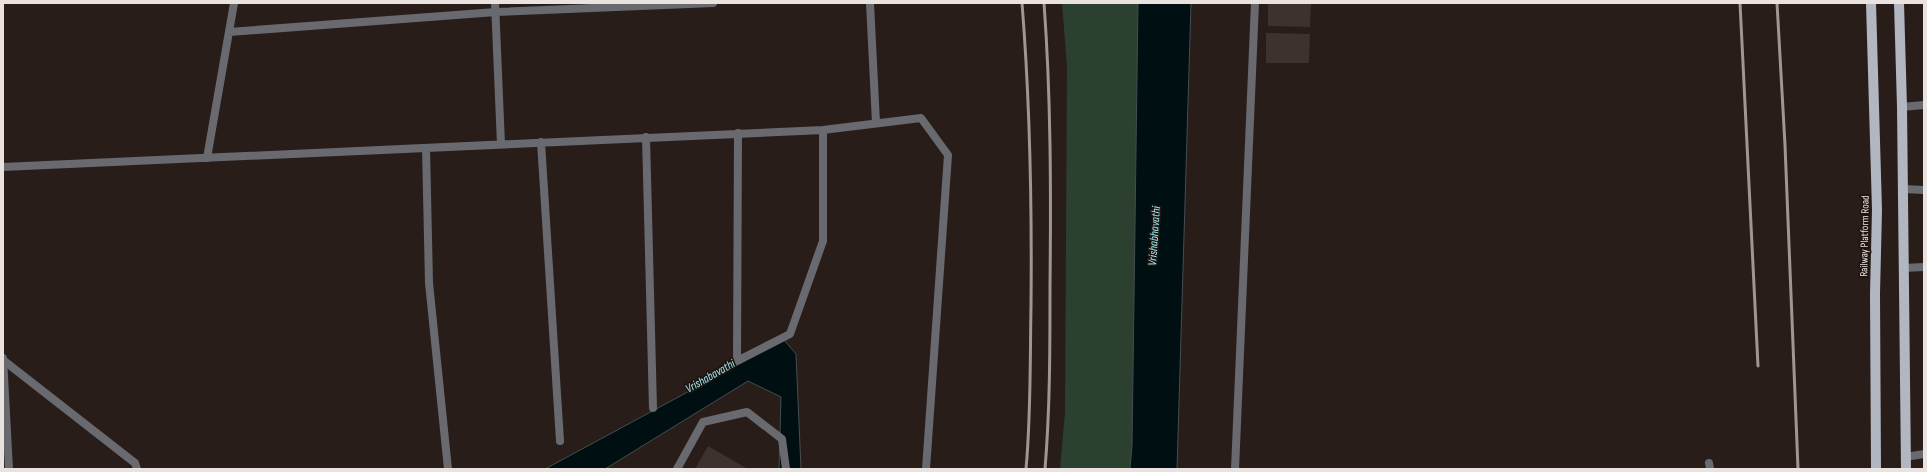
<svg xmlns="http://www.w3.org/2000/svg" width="1927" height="472" font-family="'Sofia Sans Condensed',sans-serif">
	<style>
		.green { fill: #2b402f }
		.water { fill: #000f12; stroke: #464e50 }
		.building { fill: #3e322e }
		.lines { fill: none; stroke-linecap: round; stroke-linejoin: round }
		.service { stroke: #686a6f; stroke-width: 8 }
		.minor { stroke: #686a6f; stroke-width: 8 }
		.tertiary { stroke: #686a6f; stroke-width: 8 }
		.primary { stroke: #b1b6c0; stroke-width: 10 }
		.rail { stroke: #9f9793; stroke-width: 3 }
		.labels { text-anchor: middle; stroke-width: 3.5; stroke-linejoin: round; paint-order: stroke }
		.street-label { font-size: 11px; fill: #e9e2df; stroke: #1e1410 }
		.water-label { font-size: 12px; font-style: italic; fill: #98e7f0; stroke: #1e1410 }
	</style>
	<rect width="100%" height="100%" fill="#281d19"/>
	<path class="green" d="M1062 3H1138L1132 446 1130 469H1060L1065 412 1067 67Z"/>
	<path class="water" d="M1138 3H1191L1177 469H1130L1132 446Z
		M784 340 796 354 801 469H779L781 397 748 381 605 469H545Z"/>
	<path class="building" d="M1268 3H1311L1310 27 1268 26Z
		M1266 33 1310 34 1309 63H1266Z
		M708 446 748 469H695Z"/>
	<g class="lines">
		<path class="service" d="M1903 189 1924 190
			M1903 268 1924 267"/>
		<path class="minor" d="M495 3 501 144
			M870 3 876 123
			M229 32 496 12 713 3
			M1902 107 1924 105
			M738 133 737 361 790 334 823 241V130
			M646 137 653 408
			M541 142 560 441
			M426 148 429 283 448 469
			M207 158 234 3
			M3 167 823 130 921 118 948 155 926 469
			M3 360 135 463 137 469
			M1905 457 1924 454
			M1709 463 1710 469
			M677 469 703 422 747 412 782 439 786 469
			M1235 469 1255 3"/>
		<path class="tertiary" d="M3 358 9 469"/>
		<path class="primary" d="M1871 3 1877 210 1875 294 1876 469
			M1899 3 1902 107 1906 469"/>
		<path class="rail" d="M1022 3C1030 103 1032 205 1031 306 1030 360 1031 415 1026 469
			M1044 3C1051 98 1051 193 1050 287 1050 348 1050 409 1045 469
			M1740 3 1758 366
			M1777 3 1785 145 1798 469"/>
	</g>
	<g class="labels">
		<g class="street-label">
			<text transform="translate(1864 236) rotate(-89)" y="4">Railway Platform Road</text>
		</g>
		<g class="water-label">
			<text transform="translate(1154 236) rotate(-86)" y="4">Vrishabhavathi</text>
			<text transform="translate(710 376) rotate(-30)" y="4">Vrishabavathi</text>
		</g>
	</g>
	<rect width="1927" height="472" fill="none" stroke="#e9e2df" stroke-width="8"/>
</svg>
